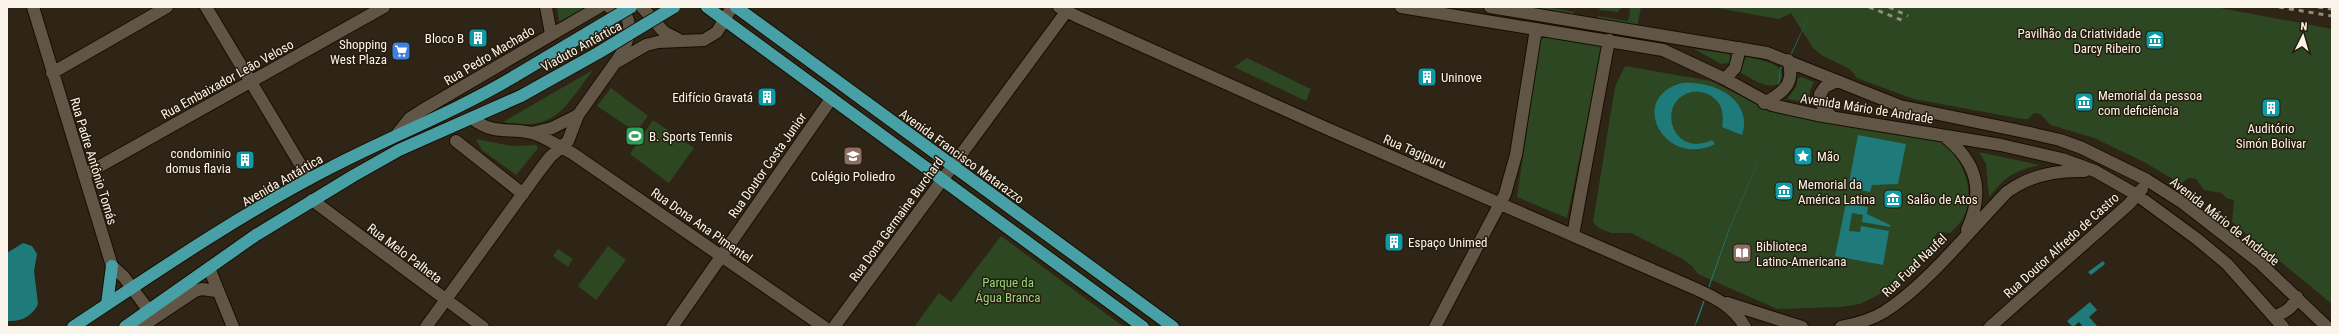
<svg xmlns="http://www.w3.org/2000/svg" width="2339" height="334" font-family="'Roboto Condensed',sans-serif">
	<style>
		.green { fill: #2c4721 }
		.water { fill: #1f7a7a }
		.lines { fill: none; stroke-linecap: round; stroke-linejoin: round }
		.minor-casing { stroke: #170e02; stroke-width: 14 }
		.major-casing { stroke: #170e02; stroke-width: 14 }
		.minor { stroke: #615646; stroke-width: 12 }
		.major { stroke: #48a0a7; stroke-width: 12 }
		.rail { stroke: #948b7e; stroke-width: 3; stroke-dasharray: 5 5; stroke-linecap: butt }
		.major-bridge-casing { stroke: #170e02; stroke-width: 14; stroke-linecap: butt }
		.major-bridge { stroke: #48a0a7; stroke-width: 12 }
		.labels { text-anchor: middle; stroke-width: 3; stroke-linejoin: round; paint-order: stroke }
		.poi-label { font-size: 13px; fill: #fbf4ea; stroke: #251c0d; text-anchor: start }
		.street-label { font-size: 13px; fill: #fbf4ea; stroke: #251c0d }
		.park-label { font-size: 13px; fill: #95d27d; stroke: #251c0d }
	</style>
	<rect width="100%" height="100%" fill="#2f2516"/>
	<path class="green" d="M557 7H586L559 22Z
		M1518 7H1548L1574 12V17Z
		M1600 7H1622L1618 12 1599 10Z
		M1629 7H1641L1637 27 1597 21 1598 16 1628 21 1630 13Z
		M1711 7H2215L2332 29V304L2232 222 2234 200 2226 198 2222 193 2204 190 2196 179 2188 178 2181 184 2144 162 2094 138 2051 125 2040 114 2034 113 2028 119H2022L1914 99 1857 78 1850 69 1823 56 1813 48 1791 13 1779 19Z
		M1541 35 1603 45 1567 218 1517 197Z
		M1694 49 1726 53 1730 55 1731 61 1729 63 1721 64Z
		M1746 57C1759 60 1789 62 1780 83 1768 91 1751 78 1739 72Z
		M1247 58 1311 89 1306 101 1234 67Z
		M1625 66 1711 81 1754 102 1939 141C1961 153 1976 190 1965 214 1962 222 1956 227 1950 233L1938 232 1919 261 1895 285 1878 295 1860 304 1840 307 1777 309 1698 274 1692 266 1681 258 1631 233H1611L1599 228 1593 222 1615 87Z
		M593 70C564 108 556 132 503 122Z
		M1802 77 1814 82 1810 91 1809 103 1787 99 1796 87 1798 78Z
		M611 88 648 116 636 132 597 106Z
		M653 120 694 148 669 183 630 154Z
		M476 139 511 146 536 145 538 148 516 175 482 150Z
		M1979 152 2040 165C2013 171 2006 176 1989 197L1986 164Z
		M1001 236 1124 327H914L939 293 951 302Z
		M608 246 626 260 596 300 578 286Z
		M558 249 573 259 568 267 553 256Z"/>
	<path class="water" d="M1813 7 1789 60 1781 68 1774 124 1730 228 1698 320 1694 327 1729 229 1774 124 1780 68 1788 60Z
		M1682 83C1712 80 1754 99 1742 135L1722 127C1724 117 1723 106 1715 99 1709 93 1700 91 1692 92 1655 100 1671 159 1712 140L1715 144C1665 169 1626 98 1682 83Z
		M1858 135 1906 144 1898 184 1872 185 1870 192 1848 188Z
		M1846 203 1868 207 1867 214 1890 225V227L1862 222 1863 215 1852 213 1849 231 1860 232 1861 226 1889 231 1883 265 1835 256Z
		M23 243 32 246 37 254 34 271 38 304C33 316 20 322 8 321L7 253Z
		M2103 261 2105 264 2091 275 2088 272Z
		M2090 302 2097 310 2089 317 2098 327H2083L2079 322 2073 327 2067 321Z"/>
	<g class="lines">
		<defs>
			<path id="minor" d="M33 7 112 266 124 277 149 311
				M206 7 309 179
				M546 7 551 34
				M609 7C641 11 628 45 616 62
				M642 7 664 32 678 39
				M1059 7 1076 16 1328 129 1696 289C1716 298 1734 307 1745 327
				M1401 7 1663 50 1725 79 1772 105 1817 115 2001 145 2062 159 2095 171 2137 195 2197 239 2227 264 2283 327
				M1490 7 1767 53 1900 106 2034 134 2060 140 2082 148 2147 180 2183 203 2259 262 2327 327
				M52 73 167 7
				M1725 79 1735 68 1740 48
				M1764 103C1783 93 1796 83 1788 60
				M1832 117 1823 108 1820 94 1825 87 1837 81
				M473 119C495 136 510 127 532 133 546 137 559 147 572 153L824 327
				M398 133 410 118 421 111 599 7
				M532 133 552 128 578 115
				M1944 136C1977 162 1985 191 1967 230
				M456 141 523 194
				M84 175 384 7
				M312 200 483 327
				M1573 235 1609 40
				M209 268 233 327
				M1727 303 1802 327
				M2275 316C2285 313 2293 308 2297 297
				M141 327 195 291 202 289 216 291
				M426 327 540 170 550 157 568 141 578 115 615 63 646 45 658 42 704 40 717 32 732 7
				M672 327 831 99
				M834 327 1066 12
				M1435 327 1505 194 1516 155 1536 29
				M1841 327C1856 324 1871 320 1884 312 1927 285 1971 229 2007 192 2030 175 2056 170 2084 171
				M1990 327 2129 204 2142 189"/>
			<path id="major" d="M707 7 1143 327
				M736 7 1173 327
				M107 304 112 266
				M73 327C156 272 239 215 328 169 389 137 455 112 515 76
				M125 327 256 235 353 176 399 150 521 96"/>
		</defs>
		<use href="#minor" class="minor-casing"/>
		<use href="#major" class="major-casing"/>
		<use href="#minor" class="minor"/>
		<use href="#major" class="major"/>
		<path class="rail" d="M1869 7 1904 21
			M1889 7 1908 16
			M2279 7 2332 16
			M2318 7 2332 9"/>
		<defs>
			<path id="major-bridge" d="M515 76 631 7
				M521 96 598 53 674 7"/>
		</defs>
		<use href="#major-bridge" class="major-bridge-casing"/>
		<use href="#major-bridge" class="major-bridge"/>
	</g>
	<defs>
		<symbol id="building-square" viewBox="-11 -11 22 22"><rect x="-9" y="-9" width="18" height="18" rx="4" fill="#0f9aa8" stroke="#251c0d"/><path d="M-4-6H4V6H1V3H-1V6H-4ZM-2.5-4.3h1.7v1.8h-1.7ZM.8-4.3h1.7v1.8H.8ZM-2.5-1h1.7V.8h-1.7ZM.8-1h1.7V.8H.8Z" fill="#fff"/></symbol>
		<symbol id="museum-square" viewBox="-11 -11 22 22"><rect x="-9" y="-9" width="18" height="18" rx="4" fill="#0f9aa8" stroke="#251c0d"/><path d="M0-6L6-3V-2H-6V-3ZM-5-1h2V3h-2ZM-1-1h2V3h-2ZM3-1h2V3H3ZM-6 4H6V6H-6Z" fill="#fff"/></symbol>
		<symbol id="supermarket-square" viewBox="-11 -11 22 22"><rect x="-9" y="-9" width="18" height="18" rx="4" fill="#3f7fe0" stroke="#251c0d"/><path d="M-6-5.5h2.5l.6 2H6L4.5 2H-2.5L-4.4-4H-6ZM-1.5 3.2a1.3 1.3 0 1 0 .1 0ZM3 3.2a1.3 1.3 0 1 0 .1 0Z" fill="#fff"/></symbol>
		<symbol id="stadium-square" viewBox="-11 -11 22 22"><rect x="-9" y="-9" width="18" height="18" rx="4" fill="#2e9e5b" stroke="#251c0d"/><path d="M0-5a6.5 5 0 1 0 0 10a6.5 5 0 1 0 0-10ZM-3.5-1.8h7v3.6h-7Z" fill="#fff"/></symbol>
		<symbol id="school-square" viewBox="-11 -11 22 22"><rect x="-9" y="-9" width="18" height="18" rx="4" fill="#8d6e63" stroke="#251c0d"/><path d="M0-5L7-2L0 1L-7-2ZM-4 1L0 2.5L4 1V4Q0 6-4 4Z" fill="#fff"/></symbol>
		<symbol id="sight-square" viewBox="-11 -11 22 22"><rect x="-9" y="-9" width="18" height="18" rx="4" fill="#0f9aa8" stroke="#251c0d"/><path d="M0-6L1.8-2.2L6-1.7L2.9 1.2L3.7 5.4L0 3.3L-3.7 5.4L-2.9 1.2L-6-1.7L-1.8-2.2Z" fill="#fff"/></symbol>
		<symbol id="library-square" viewBox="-11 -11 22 22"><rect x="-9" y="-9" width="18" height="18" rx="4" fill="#8d6e63" stroke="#251c0d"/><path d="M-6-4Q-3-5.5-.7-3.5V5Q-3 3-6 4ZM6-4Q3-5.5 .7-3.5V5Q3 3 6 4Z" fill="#fff"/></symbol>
	</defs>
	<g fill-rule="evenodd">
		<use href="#building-square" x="467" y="27" width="22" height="22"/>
		<use href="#museum-square" x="2144" y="29" width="22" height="22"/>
		<use href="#supermarket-square" x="390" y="40" width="22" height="22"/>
		<use href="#building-square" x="1416" y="66" width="22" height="22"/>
		<use href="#building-square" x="756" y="86" width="22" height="22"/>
		<use href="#museum-square" x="2073" y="91" width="22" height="22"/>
		<use href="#building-square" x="2260" y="97" width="22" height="22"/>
		<use href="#stadium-square" x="624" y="125" width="22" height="22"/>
		<use href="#school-square" x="842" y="145" width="22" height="22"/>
		<use href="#sight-square" x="1792" y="145" width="22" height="22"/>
		<use href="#building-square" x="234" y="149" width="22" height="22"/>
		<use href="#museum-square" x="1773" y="180" width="22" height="22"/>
		<use href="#museum-square" x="1882" y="188" width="22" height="22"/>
		<use href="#building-square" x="1383" y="231" width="22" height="22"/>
		<use href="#library-square" x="1731" y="242" width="22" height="22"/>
	</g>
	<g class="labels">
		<g class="poi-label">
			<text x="2141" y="38" text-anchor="end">Pavilhão da Criatividade<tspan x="2141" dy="15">Darcy Ribeiro</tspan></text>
			<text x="464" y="43" text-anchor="end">Bloco B</text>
			<text x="387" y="49" text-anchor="end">Shopping<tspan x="387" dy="15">West Plaza</tspan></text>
			<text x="1441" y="82">Uninove</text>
			<text x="2098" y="100">Memorial da pessoa<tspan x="2098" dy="15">com deficiência</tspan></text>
			<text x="753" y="102" text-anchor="end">Edifício Gravatá</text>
			<text x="2271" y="133" text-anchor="middle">Auditório<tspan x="2271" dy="15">Simón Bolivar</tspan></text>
			<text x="649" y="141">B. Sports Tennis</text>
			<text x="231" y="158" text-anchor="end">condominio<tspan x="231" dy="15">domus flavia</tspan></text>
			<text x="1817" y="161">Mão</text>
			<text x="853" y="181" text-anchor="middle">Colégio Poliedro</text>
			<text x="1798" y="189">Memorial da<tspan x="1798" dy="15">América Latina</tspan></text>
			<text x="1907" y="204">Salão de Atos</text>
			<text x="1408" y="247">Espaço Unimed</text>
			<text x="1756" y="251">Biblioteca<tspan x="1756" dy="15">Latino-Americana</tspan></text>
		</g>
		<g class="street-label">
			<text transform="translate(581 46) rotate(-29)" y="5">Viaduto Antártica</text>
			<text transform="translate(489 55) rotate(-31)" y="5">Rua Pedro Machado</text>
			<text transform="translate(227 79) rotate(-29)" y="5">Rua Embaixador Leão Veloso</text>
			<text transform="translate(1867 108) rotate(9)" y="5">Avenida Mário de Andrade</text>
			<text transform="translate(1415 151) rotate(23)" y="5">Rua Tagipuru</text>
			<text transform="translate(962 156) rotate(36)" y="5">Avenida Francisco Matarazzo</text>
			<text transform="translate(94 161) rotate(73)" y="5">Rua Padre Antônio Tomás</text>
			<text transform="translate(767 165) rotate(-55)" y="5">Rua Doutor Costa Junior</text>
			<text transform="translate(282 180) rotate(-30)" y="5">Avenida Antártica</text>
			<text transform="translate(896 219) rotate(-54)" y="5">Rua Dona Germaine Burchard</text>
			<text transform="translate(2225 221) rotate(38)" y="5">Avenida Mário de Andrade</text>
			<text transform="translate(702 225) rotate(35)" y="5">Rua Dona Ana Pimentel</text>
			<text transform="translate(2061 245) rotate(-42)" y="5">Rua Doutor Alfredo de Castro</text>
			<text transform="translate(405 253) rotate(37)" y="5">Rua Melo Palheta</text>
			<text transform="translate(1914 265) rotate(-44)" y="5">Rua Fuad Naufel</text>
		</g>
		<g class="park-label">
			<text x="1008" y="287">Parque da<tspan x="1008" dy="15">Água Branca</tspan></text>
		</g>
	</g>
	<rect width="2339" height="334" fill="none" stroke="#fbf4ea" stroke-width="16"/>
	<g transform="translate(2303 36) rotate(5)" stroke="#251c0d" stroke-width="3" paint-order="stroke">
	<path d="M0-3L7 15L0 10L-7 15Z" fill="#fbf4ea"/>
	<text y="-6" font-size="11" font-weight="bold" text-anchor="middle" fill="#fbf4ea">N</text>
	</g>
</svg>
